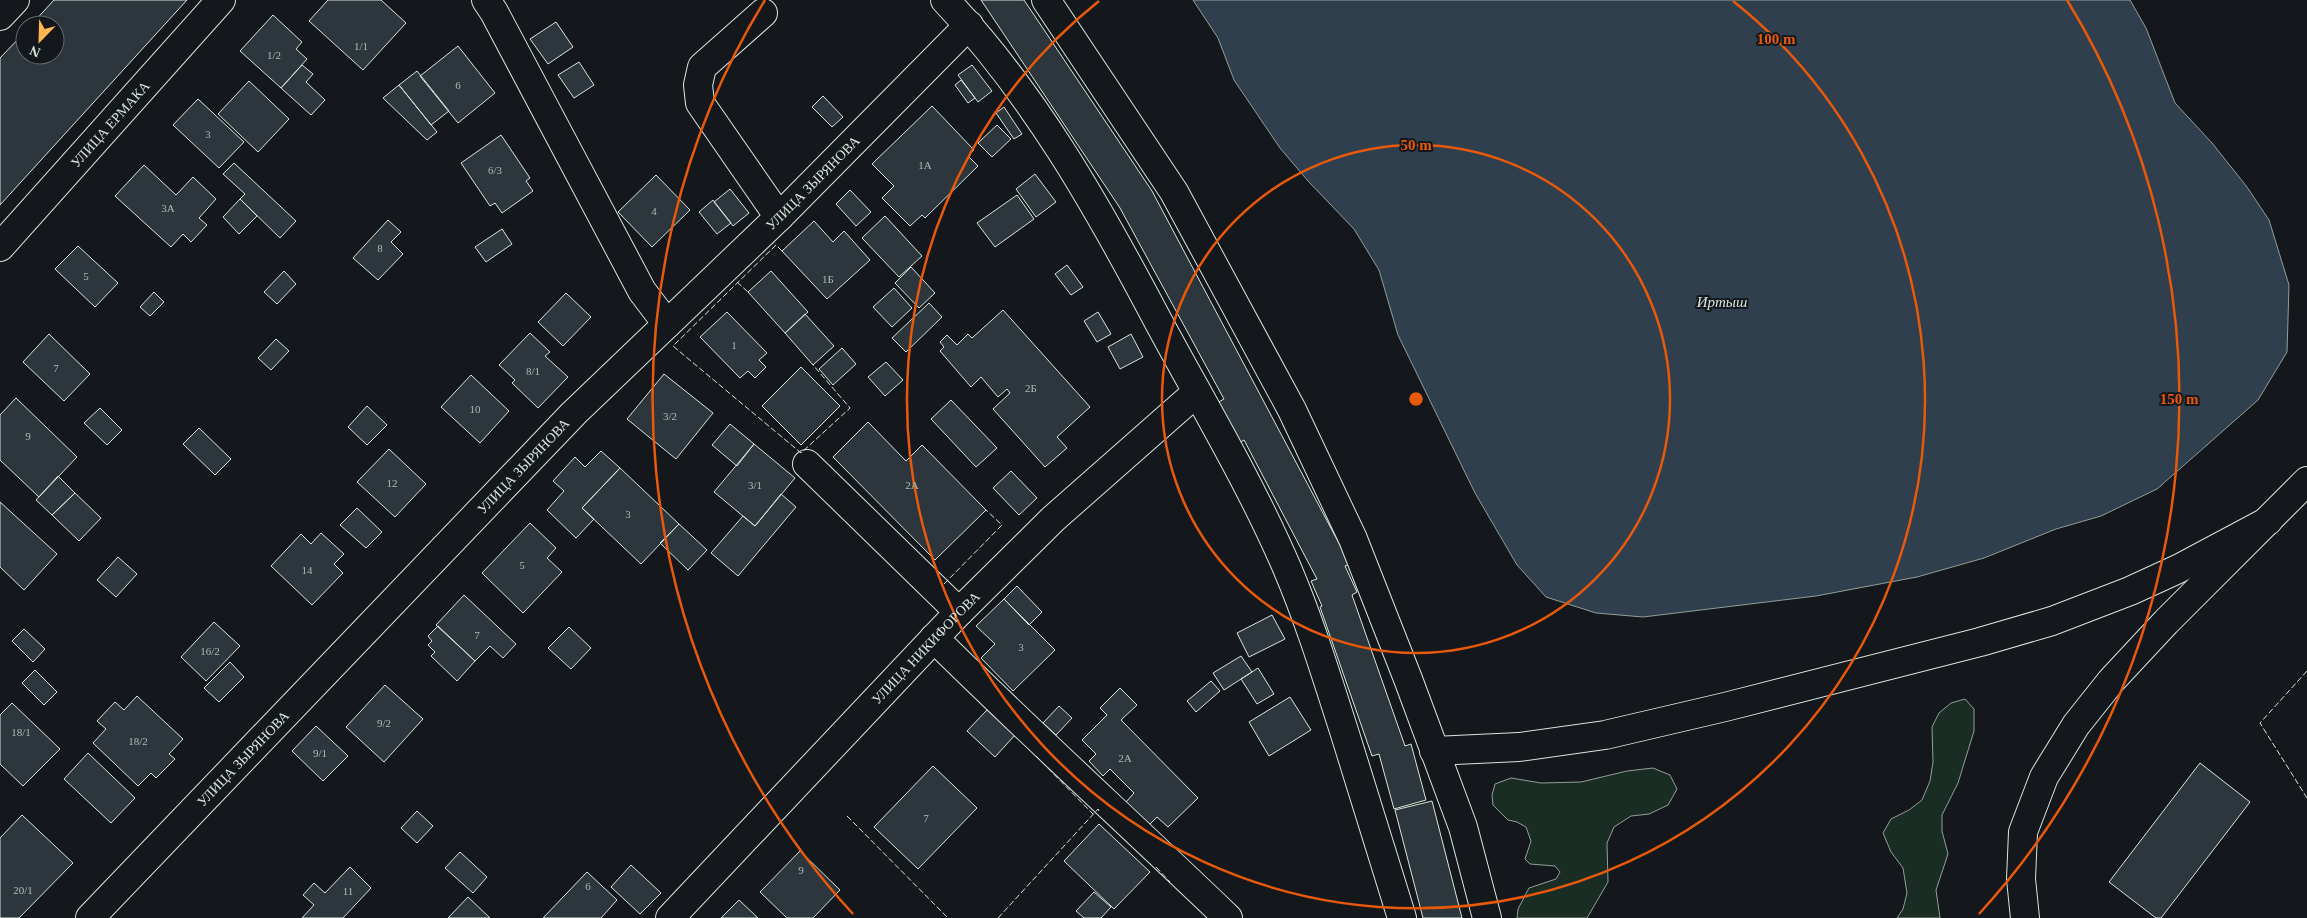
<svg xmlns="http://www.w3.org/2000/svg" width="2307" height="918" font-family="Georgia,serif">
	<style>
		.green { fill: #1a2d24; stroke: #939e99 }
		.water { fill: #2f3f4d; stroke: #939e99 }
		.building { fill: #2c363c; stroke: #d8e6dc }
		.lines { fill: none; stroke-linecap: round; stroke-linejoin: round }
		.minor-casing { stroke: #d8e6dc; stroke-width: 30 }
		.minor { stroke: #14181c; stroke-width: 28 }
		.fence { stroke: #d8e6dc; stroke-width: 1; stroke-dasharray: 6 2.5; stroke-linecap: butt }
		.ring { fill: none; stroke: #e8590c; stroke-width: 2.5 }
		.labels { text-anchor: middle; stroke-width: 4; stroke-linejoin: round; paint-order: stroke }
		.number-label { font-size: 11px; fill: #adbab4 }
		.street-label { font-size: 14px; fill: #d8e6dc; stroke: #14181c }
		.water-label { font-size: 15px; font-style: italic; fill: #d8e6dc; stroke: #14181c }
		.centre { fill: #e8590c; stroke: #14181c; stroke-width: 2.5 }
		.ring-label { font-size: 15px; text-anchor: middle; font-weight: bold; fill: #e8590c; stroke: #14181c; stroke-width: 4; stroke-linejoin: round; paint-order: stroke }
	</style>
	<rect width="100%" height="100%" fill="#14181c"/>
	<path class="green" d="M1965 699 1974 709V731L1958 783 1942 815V831L1948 854 1936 890 1940 918H1897L1903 909 1907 893 1903 868 1891 852 1883 833 1891 819 1909 810 1922 800 1930 781 1933 762 1932 727 1939 713 1951 703Z
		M1653 768 1670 775 1677 789 1668 805 1649 814 1631 816 1614 827 1607 843 1608 882 1587 918H1517L1518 909 1529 888 1556 879 1560 872 1555 866 1530 864 1525 859 1531 841 1526 827 1517 822 1508 820 1493 805 1492 795 1495 784 1511 778 1541 783 1581 782 1627 771Z"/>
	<path class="water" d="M1193 0H2130L2146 28 2175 103 2212 143 2247 187 2269 220 2289 285 2287 352 2258 400 2157 489 2101 516 2056 529 1984 558 1917 577 1816 596 1643 617 1596 613 1546 597 1517 565 1475 493 1398 335 1379 270 1354 229 1308 181 1280 148 1234 80 1218 38Z"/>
	<path class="building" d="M54 0H187L0 205V58L25 32V55H55V25H31Z
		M328 0H381L406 23 363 70 309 21Z
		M981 0H1024L1152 191 1350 564 1345 566 1357 592 1352 595 1405 746 1411 744 1426 800 1394 809 1379 754 1372 756 1320 607 1322 606 1311 581 1317 579 1244 440 1236 445 1215 404 1224 399 1120 208Z
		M273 15 302 42 296 49 307 59 281 88 240 51Z
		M556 22 573 47 548 64 530 39Z
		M458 46 495 93 458 123 420 76Z
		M579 62 594 85 574 98 558 75Z
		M302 65 313 74 306 82 325 100 311 115 281 88Z
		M972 65 992 91 978 102 958 75Z
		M417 71 449 111 431 125 399 85Z
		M961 80 975 98 968 103 955 85Z
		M249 81 289 119 258 152 218 114Z
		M399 85 437 132 427 140 383 98Z
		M823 96 843 117 832 127 812 107Z
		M198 99 244 142 219 168 173 125Z
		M932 106 974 150 968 156 978 166 925 218 922 215 910 226 882 198 894 186 872 164Z
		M1004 107 1022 134 1014 139 996 113Z
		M997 125 1011 139 992 157 978 143Z
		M501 135 530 178 526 181 533 191 502 213 495 203 490 206 461 163Z
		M234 163 296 221 280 238 240 199 245 194 223 174Z
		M144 165 176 195 193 177 216 199 199 218 207 225 191 242 183 234 171 247 115 196Z
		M1035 174 1056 202 1036 217 1016 189Z
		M656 175 690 210 652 247 618 212Z
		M730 189 749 213 733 226 714 202Z
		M850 190 871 212 856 226 836 204Z
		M1017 195 1034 219 995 247 977 223Z
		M240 199 257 216 239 234 223 217Z
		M713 200 731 223 717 234 699 212Z
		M885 216 922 256 899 277 862 238Z
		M388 220 401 232 391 242 403 254 378 280 353 258Z
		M814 221 833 242 844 231 870 260 827 299 782 251Z
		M502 229 512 244 486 262 475 247Z
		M78 246 118 283 95 307 55 269Z
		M1067 265 1083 287 1071 295 1055 274Z
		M911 267 935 293 919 308 895 283Z
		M284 271 296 284 277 304 264 292Z
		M771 271 808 312 785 333 748 292Z
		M894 288 912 308 892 327 873 307Z
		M154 292 164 302 150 316 140 307Z
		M566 293 591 317 563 346 538 322Z
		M929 303 942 317 906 352 892 338Z
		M1003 310 1090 407 1057 437 1067 448 1045 467 993 409 1010 393 1007 389 998 397 981 377 971 387 940 351 944 347 940 342 947 335 957 345 968 334 972 338Z
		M727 312 767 353 759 360 766 367 755 378 748 371 740 378 700 337Z
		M1098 312 1111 334 1097 342 1084 321Z
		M805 314 834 346 813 365 785 333Z
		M530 333 550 352 545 356 568 377 538 408 512 383 515 380 499 365Z
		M49 334 90 374 64 401 23 362Z
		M1131 334 1143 357 1120 369 1108 347Z
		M276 339 289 351 271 370 258 358Z
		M842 348 856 364 833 385 819 369Z
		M886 362 903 380 885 396 868 377Z
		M801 367 840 406 801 445 762 406Z
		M664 374 713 413 676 459 627 419Z
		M471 375 509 411 480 443 441 407Z
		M16 398 77 457 39 497 0 460V415Z
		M951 400 997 448 976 467 931 419Z
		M367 406 387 425 367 445 348 427Z
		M100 408 122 430 107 445 84 423Z
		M868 422 906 461 922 445 986 510 935 560 833 457Z
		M730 424 754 444 737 466 712 445Z
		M199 428 231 459 215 475 183 444Z
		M754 444 795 478 755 526 714 492Z
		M389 449 426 484 395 517 357 482Z
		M601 451 620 468 582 508 594 519 576 538 547 510 564 491 553 481 575 457 585 467Z
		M620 468 679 524 641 564 582 508Z
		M1011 471 1037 498 1019 515 993 488Z
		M58 476 75 493 52 515 36 500Z
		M75 493 101 518 79 541 52 515Z
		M781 494 796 507 738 576 711 553 743 516 755 526Z
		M0 502 57 554 24 590 0 567Z
		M357 508 382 532 366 548 340 525Z
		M530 523 556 548 547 558 562 572 523 613 482 573Z
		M679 524 707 550 688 570 660 543Z
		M321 533 344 554 334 564 343 573 312 605 271 566 301 534 311 544Z
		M118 557 137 574 116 597 97 580Z
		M1017 586 1042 612 1029 625 1004 599Z
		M464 595 516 644 503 658 490 646 475 661 436 625Z
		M1004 599 1055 650 1013 691 981 658 995 644 976 626Z
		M1272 615 1285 639 1249 657 1237 633Z
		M214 622 240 646 206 681 181 657Z
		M438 626 475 661 457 681 431 656 435 652 428 645 432 641 428 636Z
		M569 627 591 648 571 669 548 648Z
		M24 629 45 649 33 662 12 641Z
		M1241 656 1252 672 1224 690 1213 673Z
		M230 662 244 677 219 702 204 688Z
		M1258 668 1274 694 1257 704 1241 679Z
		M35 670 57 692 44 705 22 683Z
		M1211 681 1220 691 1196 712 1187 701Z
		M385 685 423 719 384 762 346 727Z
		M1120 688 1137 705 1121 720 1198 798 1168 827 1157 817 1149 825 1126 802 1134 793 1110 769 1103 776 1089 761 1096 754 1082 740 1107 715 1100 708Z
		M137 696 183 739 169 754 175 759 156 778 151 773 138 786 93 743 106 729 97 721 115 702 124 710Z
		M1290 697 1311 730 1269 756 1249 722Z
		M12 703 60 749 23 786 0 764V715Z
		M1059 706 1072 718 1056 735 1043 723Z
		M987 710 1015 735 995 757 967 731Z
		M316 726 348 756 323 781 292 751Z
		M88 753 135 798 111 823 64 779Z
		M2200 763 2250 802 2161 918H2156L2109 882Z
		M933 766 977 808 918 869 874 827Z
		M1432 801 1462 918H1423L1395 810Z
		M417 811 433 826 417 843 401 828Z
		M22 815 73 863 19 918H0V838Z
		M1099 824 1150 872 1114 909 1064 861Z
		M800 851 840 890 813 918H787L760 892Z
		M460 852 487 877 473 893 445 868Z
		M631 865 661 893 640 914 611 887Z
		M350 867 371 888 343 918H302L314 905 303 895 314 883 325 893Z
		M587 872 617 900 601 918H543Z
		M1094 892 1111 907 1101 918H1084L1076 911Z
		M468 897 490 918H448Z
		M739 900 758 918H721Z"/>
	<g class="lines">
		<defs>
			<g id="minor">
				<path d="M486 0 494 12 642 291 667 324"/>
				<path d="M945 0C1033 92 1098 207 1157 319 1201 401 1250 482 1287 568 1310 622 1327 678 1345 734 1364 796 1383 857 1402 918"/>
				<path d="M1046 0 1174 192 1292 410 1353 539 1408 679 1463 827 1487 918"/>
				<path d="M763 13 702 67 698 85 700 103 779 217"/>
				<path d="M0 16 15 0"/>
				<path id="s1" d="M0 247 221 0"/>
				<path d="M807 464 959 612"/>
				<path d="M934 638C1030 733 1130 824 1228 918"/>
				<path d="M1434 751 1519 747 1605 735 1725 707 1980 642 2052 621 2130 591 2178 569 2268 521"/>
				<path id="s2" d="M90 918 574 413 779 217 969 25"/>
				<path id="s3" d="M670 918 959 612 1053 519 1196 393"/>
				<path d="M2025 918 2021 879 2023 832 2044 777 2076 725 2111 681 2166 622 2307 481"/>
			</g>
		</defs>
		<use href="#minor" class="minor-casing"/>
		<use href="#minor" class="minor"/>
		<path class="fence" d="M782 251 776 245 673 346 801 453 850 408 813 365
			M737 282 748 292
			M944 584 1002 525 986 510
			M2307 671 2260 723 2307 798
			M1036 756 1093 814
			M847 816 948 918
			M1156 867 1170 882
			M998 918 1098 809 1099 811"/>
	</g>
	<g class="ring">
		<circle cx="1416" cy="399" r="254"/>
		<path d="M1733 1A509 509 0 1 1 1099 1"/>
		<path d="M853 914A763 763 0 0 1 765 0M2067 0A763 763 0 0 1 1979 914"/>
	</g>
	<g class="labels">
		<g class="number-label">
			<text x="361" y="50">1/1</text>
			<text x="274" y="59">1/2</text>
			<text x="458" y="89">6</text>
			<text x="208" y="138">3</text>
			<text x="925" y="169">1А</text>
			<text x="495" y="174">6/3</text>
			<text x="168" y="212">3А</text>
			<text x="654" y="215">4</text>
			<text x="380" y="252">8</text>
			<text x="86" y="280">5</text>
			<text x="828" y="283">1Б</text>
			<text x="734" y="349">1</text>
			<text x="56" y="372">7</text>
			<text x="533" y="375">8/1</text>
			<text x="1031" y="392">2Б</text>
			<text x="475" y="413">10</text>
			<text x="670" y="420">3/2</text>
			<text x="28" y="440">9</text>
			<text x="392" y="487">12</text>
			<text x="755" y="489">3/1</text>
			<text x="912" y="489">2А</text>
			<text x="628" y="518">3</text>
			<text x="522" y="569">5</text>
			<text x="307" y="574">14</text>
			<text x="477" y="639">7</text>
			<text x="1021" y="651">3</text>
			<text x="210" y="655">16/2</text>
			<text x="384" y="727">9/2</text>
			<text x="21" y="736">18/1</text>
			<text x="138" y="745">18/2</text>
			<text x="320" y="757">9/1</text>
			<text x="1125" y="762">2А</text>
			<text x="926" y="822">7</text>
			<text x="801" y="874">9</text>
			<text x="588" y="890">6</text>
			<text x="23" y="894">20/1</text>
			<text x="348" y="895">11</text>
		</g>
		<g class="street-label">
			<text dy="5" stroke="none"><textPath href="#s1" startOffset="165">УЛИЦА ЕРМАКА</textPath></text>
			<text dy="5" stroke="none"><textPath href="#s2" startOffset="1031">УЛИЦА ЗЫРЯНОВА</textPath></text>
			<text dy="5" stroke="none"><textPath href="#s2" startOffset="626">УЛИЦА ЗЫРЯНОВА</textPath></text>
			<text dy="5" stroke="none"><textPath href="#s3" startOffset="372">УЛИЦА НИКИФОРОВА</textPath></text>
			<text dy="5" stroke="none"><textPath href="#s2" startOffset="221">УЛИЦА ЗЫРЯНОВА</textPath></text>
		</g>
		<g class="water-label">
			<text x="1722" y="307">Иртыш</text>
		</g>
	</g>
	<circle cx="1416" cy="399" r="8" class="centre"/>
	<g class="ring-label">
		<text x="1776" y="44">100 m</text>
		<text x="1416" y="150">50 m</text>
		<text x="2179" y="404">150 m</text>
	</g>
	<g transform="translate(40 40) rotate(203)"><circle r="24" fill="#14181c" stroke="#626a69"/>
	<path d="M0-4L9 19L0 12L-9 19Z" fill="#ffb74d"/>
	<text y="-8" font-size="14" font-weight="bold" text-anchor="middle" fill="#d8e6dc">N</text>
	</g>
</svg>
